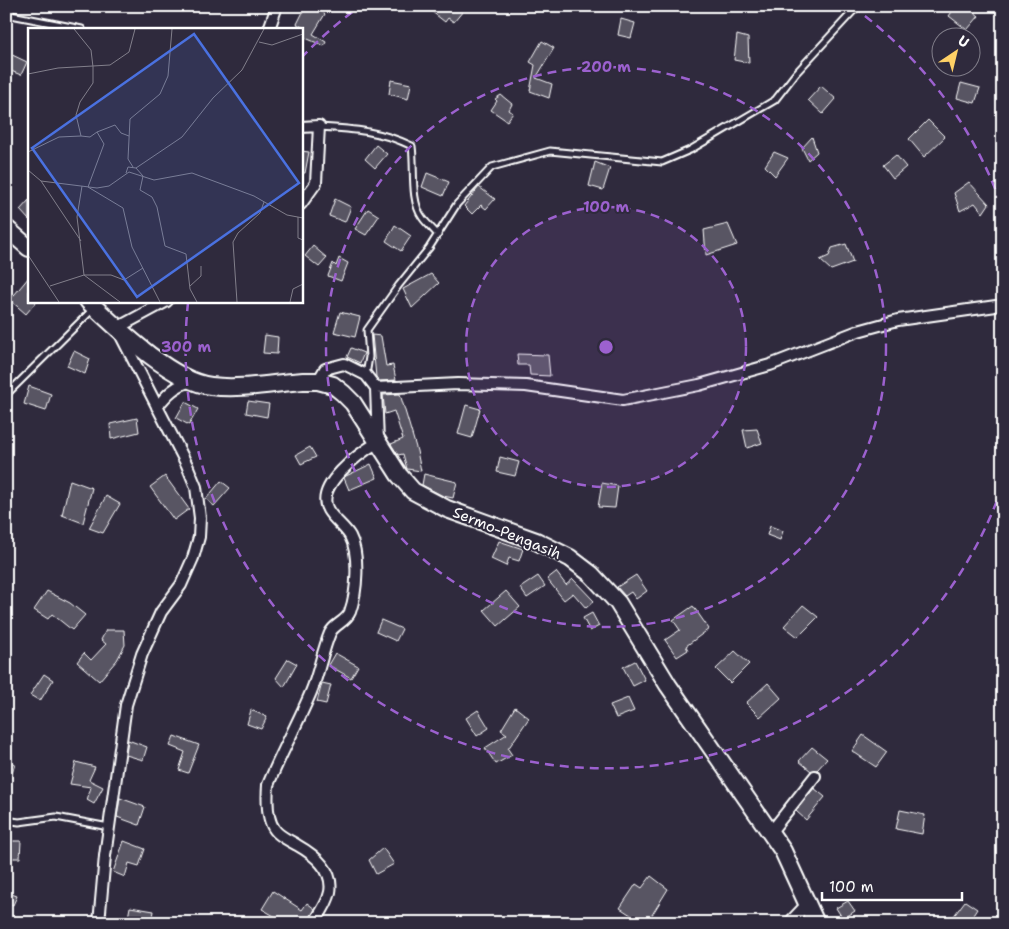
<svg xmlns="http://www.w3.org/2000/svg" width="1009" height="929" font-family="'Shantell Sans',sans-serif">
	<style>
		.building { fill: #595564; stroke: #fff }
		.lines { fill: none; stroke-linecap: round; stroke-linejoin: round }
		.lane-casing { stroke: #fff; stroke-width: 9 }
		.street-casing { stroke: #fff; stroke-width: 14 }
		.primary-casing { stroke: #fff; stroke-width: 20 }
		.lane { stroke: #2f2a3d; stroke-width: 5 }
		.street { stroke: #2f2a3d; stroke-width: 10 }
		.primary { stroke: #2f2a3d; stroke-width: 16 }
		.ring { fill: none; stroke: #9c61cf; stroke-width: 2.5; stroke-dasharray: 9 6 }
		.labels { text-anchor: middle; stroke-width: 4; stroke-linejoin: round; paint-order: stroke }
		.street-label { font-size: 15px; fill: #fff; stroke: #2f2a3d }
		.inset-road { fill: none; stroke: #827f8b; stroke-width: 1 }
		.view { fill: #4a71e0; fill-opacity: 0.15; stroke: #4a71e0; stroke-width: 2.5 }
		.inset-edge { fill: none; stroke: #fff; stroke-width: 2.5 }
		.centre { fill: #9c61cf; stroke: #2f2a3d; stroke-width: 2.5 }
		.ring-label { font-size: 15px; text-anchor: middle; font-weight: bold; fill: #9c61cf; stroke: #2f2a3d; stroke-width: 4; stroke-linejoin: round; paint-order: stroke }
	</style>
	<rect width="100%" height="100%" fill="#2f2a3d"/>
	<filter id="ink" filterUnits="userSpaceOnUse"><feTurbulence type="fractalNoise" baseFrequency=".02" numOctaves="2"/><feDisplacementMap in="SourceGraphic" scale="10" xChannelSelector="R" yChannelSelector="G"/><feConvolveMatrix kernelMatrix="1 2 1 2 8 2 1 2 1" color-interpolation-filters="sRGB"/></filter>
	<g filter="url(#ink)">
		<path class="building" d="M306 6H312L325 14 313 34 326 42 324 46 301 36 304 28 297 24Z
			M435 6H458L463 11 454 22 448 18 445 22 431 11Z
			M956 6H967L979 16 967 30 949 16Z
			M621 19 635 23 631 38 618 35Z
			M737 35 748 38 749 63 734 60Z
			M542 41 554 48 536 78 552 84 549 98 530 91 535 65 530 62Z
			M6 52 27 62 21 75 6 69Z
			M391 80 411 84 408 99 389 94Z
			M961 83 980 88 975 103 957 98Z
			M821 86 836 99 823 114 808 100Z
			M501 95 512 104 509 110 513 113 507 121 491 110 497 101 495 99Z
			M928 120 945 137 924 157 909 139Z
			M812 137 817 152 808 160 802 148Z
			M376 145 387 154 375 168 365 159Z
			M301 151 309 152 305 173H301Z
			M774 152 788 158 775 176 765 166Z
			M896 155 906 167 893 178 883 165Z
			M595 162 610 168 603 190 589 186Z
			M427 173 449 182 443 196 422 187Z
			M969 182 989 204 983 213 975 203 960 211 954 193Z
			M479 187 495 199 486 209 481 205 472 214 464 206Z
			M335 199 351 207 345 222 329 216Z
			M29 200V220L20 210Z
			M368 209 379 216 366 235 355 229Z
			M728 224 737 245 706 255 704 230Z
			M395 225 411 236 401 251 386 241Z
			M846 244 853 262 831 270 820 260 829 256 832 248Z
			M313 246 327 258 319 267 305 256Z
			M339 258 348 263 341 281 328 276 333 263 336 266Z
			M431 274 439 283 412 308 403 289Z
			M29 277V301H37L26 314 10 300Z
			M340 312 360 317 355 337 334 332Z
			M265 335 278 337 277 354 263 353Z
			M372 335 381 336 386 366 393 365 396 380 379 381 376 377Z
			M351 348 364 353 360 363 347 357Z
			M74 351 90 359 85 374 67 366Z
			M517 354 548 355 550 376 530 375 529 365H518Z
			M29 386 51 394 46 411 24 404Z
			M400 394 417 451 421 471 407 469 403 454 398 455 391 444 403 439 394 411 385 414 383 395Z
			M248 401 269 404 267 417 246 413Z
			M185 402 198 409 189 425 176 418Z
			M466 405 480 409 472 438 458 434Z
			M137 418 139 432 111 439 110 424Z
			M757 429 762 443 747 448 743 430Z
			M310 447 316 457 301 464 296 455Z
			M500 457 519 462 515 476 497 472Z
			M371 464 377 478 349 490 344 478 346 476Z
			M424 474 457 482 453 498 443 496 422 485Z
			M165 476 189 509 174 520 150 487Z
			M70 480 92 488 83 523 62 515Z
			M221 481 230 488 214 506 206 499Z
			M602 483 618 486 615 508 598 507Z
			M106 496 120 504 103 533 89 528Z
			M770 526 783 531 780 540 767 535Z
			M499 541 523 549 519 561 509 558 506 566 491 559Z
			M556 572 566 585 573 579 594 601 586 608 573 593 564 600 547 579Z
			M636 575 647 591 636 599 631 592 625 596 617 587Z
			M538 576 545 586 527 598 520 588Z
			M47 591 70 603 85 615 72 630 52 614 48 619 34 610Z
			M506 591 520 607 498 626 484 610Z
			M803 605 818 617 798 637 784 626Z
			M693 606 709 629 686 646 688 650 677 657 665 640 680 630 673 620Z
			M592 613 599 626 590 631 583 618Z
			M381 620 402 629 396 641 376 632Z
			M106 630H124L125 645 117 660 99 681 77 662 84 653 91 660 106 644 101 640Z
			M735 651 749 664 730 683 716 669Z
			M335 653 358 666 351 678 328 665Z
			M288 659 297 664 284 687 276 678Z
			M635 661 645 680 633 686 623 667Z
			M44 674 53 680 40 701 30 695Z
			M322 683 331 685 326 704 317 702Z
			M768 683 781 698 760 717 746 703Z
			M628 698 634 711 616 718 610 705Z
			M515 707 529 718 508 749 512 755 496 764 485 748 507 734 501 730Z
			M251 710 267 717 261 729 247 724Z
			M478 710 489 728 477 736 466 718Z
			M863 735 887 752 876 767 852 751Z
			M174 736 199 745 188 773 179 770 185 752 170 746Z
			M128 740 147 747 143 760 126 755Z
			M812 747 827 759 817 770 811 771 799 761Z
			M6 760 15 764 8 786H6Z
			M76 762 95 767 89 780 103 787 94 804 87 800 91 787 70 784Z
			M814 788 825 797 806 820 796 811Z
			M120 798 145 807 139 825 117 817Z
			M900 810 925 815 922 834 896 829Z
			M6 841H21L20 858H6Z
			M124 841 145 849 139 866 129 863 125 877 113 872Z
			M383 848 394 864 376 874 369 860Z
			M651 876 668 889 647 923H643L620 908 636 884 642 888Z
			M273 891 302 910 307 903 315 909 307 923H286L262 909Z
			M6 892 17 896 13 905 6 903Z
			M848 901 855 911 843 919 836 908Z
			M965 901 977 909 968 923H961L953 917Z
			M130 907 154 911 152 923H127Z"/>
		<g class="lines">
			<defs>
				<path id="lane" d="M6 14 82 29
					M319 127C354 129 381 131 412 146 415 168 410 200 422 217 426 223 433 229 438 235
					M366 375 369 357 367 330 399 285 429 248 457 204 492 167 550 151 662 162 690 150 775 100 796 73 858 6
					M6 395 93 309
					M6 820 19 822 56 817 109 827"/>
				<path id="street" d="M269 29 277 6
					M301 127 319 126 316 183 301 204
					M318 381 325 369 344 364 366 375 376 388 458 384 526 386 623 400 699 385 770 365 858 331 898 320 1003 305
					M157 407C167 394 176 385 192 381
					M770 833 815 776
					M99 923 105 856 126 705 142 654 161 612 181 585 193 558 199 537 200 518 196 487 187 465 117 328 167 301
					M314 923C320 914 328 903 330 892 334 870 313 854 297 845 289 840 280 837 275 830 266 819 267 798 268 785 281 753 298 723 311 692 319 673 322 652 330 633 334 624 346 622 350 612 357 592 360 555 350 536 344 526 334 520 328 510 314 486 360 453 378 442L376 388
					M789 923 808 903"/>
				<path id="primary" d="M6 228 29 248
					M88 301C117 328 171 381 211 386 240 390 274 383 303 381H318L333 385 343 393 353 403 399 475 413 491 447 509 536 541 570 558 591 574 618 603 668 685 783 851 816 923"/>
			</defs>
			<use href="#lane" class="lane-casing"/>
			<use href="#street" class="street-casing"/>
			<use href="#primary" class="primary-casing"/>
			<use href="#lane" class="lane"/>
			<use href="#street" class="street"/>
			<use href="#primary" class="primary"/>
		</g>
	</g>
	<circle cx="606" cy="347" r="140" fill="#9c61cf" fill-opacity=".12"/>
	<g class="ring">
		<circle cx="606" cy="347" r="140"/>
		<circle cx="606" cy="347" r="280"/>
		<path d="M1002 487A420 420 0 0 1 188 303M301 58A420 420 0 0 1 359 7M853 7A420 420 0 0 1 1002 207"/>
	</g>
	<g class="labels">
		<g class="street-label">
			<text transform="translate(507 533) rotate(22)" y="5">Sermo-Pengasih</text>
		</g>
	</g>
	<g transform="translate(28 28)">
		<rect width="275" height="275" fill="#2f2a3d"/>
		<path class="inset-road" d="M46 1 63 22 65 39V55L52 74 48 87 53 108 62 109 69 104 76 116 60 159 95 180 104 219 132 274M231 14 244 17 275 6M0 46 30 40 82 37 101 24 107 1M69 104 87 97 93 105 101 108M0 124 31 109 53 108M105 139 100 131 102 91 132 66 140 48 144 1M108 140 115 148 112 162 124 169 129 179 137 218 158 226 162 261 169 274M0 142 13 153 69 160 81 158 101 144 126 152 164 145 226 168 259 187 275 190M98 145 100 139 108 140 154 109 185 70 214 42 236 1M13 153 53 213M54 158 49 189 56 247 92 274M270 189V210L275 212M0 227 31 274M22 258 56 247H83L96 252 115 240M162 258 173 248V238M209 274 205 214 210 205 232 185 236 174M262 274 265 261 275 256"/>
		<path class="view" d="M166 6 271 155 109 269 4 120Z"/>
		<rect width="275" height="275" class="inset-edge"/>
	</g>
	<circle cx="606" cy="347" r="8" class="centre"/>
	<g class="ring-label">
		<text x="606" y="72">200 m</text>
		<text x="606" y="212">100 m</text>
		<text x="186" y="352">300 m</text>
	</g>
	<rect width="1009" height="929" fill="none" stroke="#2f2a3d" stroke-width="25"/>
	<rect x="12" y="12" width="984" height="904" fill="none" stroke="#fff" stroke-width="2" filter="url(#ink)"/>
	<g transform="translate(956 52) rotate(35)"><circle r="24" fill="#2f2a3d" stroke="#827f8b"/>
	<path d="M0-4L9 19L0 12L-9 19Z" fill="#ffd166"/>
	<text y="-8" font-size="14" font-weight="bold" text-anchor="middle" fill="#ffffff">U</text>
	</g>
	<path d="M822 892v8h140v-8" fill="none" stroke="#ffffff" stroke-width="2.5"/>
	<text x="829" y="892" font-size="15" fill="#ffffff" stroke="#2f2a3d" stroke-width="4" paint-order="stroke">100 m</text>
</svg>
